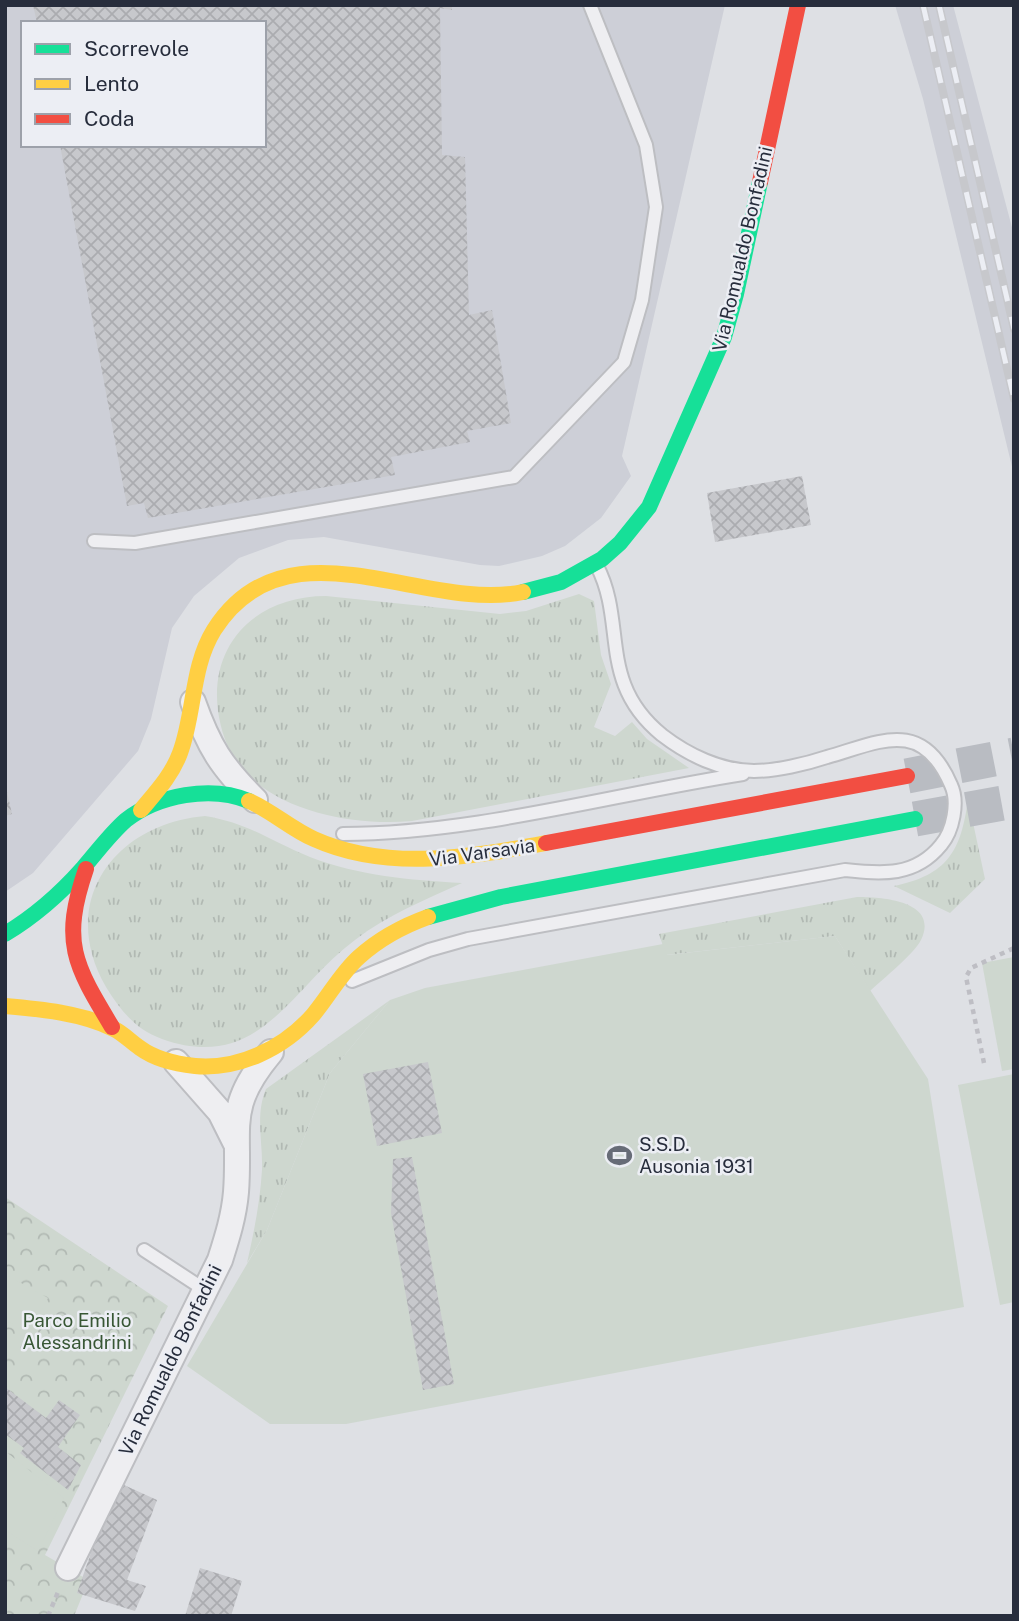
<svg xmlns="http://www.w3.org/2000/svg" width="1019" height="1621" font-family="'Public Sans',sans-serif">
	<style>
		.built { fill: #cdcfd7; fill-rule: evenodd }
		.grass { fill: url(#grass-tufts) }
		.park { fill: url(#park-crowns) }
		.garden { fill: #ced7cf }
		.building { fill: url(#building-cross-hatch) }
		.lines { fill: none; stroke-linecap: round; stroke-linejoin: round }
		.secondary-tunnel { stroke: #b9bcc2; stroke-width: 35; stroke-dasharray: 35 18; stroke-linecap: butt }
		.lane-casing { stroke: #bdbec2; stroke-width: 16 }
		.street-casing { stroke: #bdbec2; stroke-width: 28 }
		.path { stroke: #bebec4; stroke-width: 4.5; stroke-dasharray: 5 5; stroke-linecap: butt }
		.lane { stroke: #eeeef1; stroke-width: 12 }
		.street { stroke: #eeeef1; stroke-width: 24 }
		.fast { stroke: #16e098; stroke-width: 16 }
		.slow { stroke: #ffcf43; stroke-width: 16 }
		.jam { stroke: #f24e42; stroke-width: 16 }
		.rail-casing { stroke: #c7c8cc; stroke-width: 8 }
		.rail { stroke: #eceef4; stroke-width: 5; stroke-dasharray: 16; stroke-linecap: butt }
		.labels { text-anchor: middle; stroke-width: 5; stroke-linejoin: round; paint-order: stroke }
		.street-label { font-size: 19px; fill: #272d3c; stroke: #eceef4 }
		.poi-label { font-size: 19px; fill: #272d3c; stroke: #eceef4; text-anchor: start }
		.park-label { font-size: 19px; fill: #385735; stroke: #eceef4 }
	</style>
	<defs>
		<pattern id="grass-tufts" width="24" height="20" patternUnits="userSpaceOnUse" patternTransform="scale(1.75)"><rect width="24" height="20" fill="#ced7cf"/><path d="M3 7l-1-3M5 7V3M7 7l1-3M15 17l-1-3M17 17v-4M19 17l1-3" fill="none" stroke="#b1b9b3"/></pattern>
		<pattern id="park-crowns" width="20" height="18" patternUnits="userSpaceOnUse" patternTransform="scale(1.75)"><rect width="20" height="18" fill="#ced7cf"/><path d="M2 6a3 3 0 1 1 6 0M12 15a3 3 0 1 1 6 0" fill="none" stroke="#b1b9b3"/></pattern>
		<pattern id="building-cross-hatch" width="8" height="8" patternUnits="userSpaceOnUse" patternTransform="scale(1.75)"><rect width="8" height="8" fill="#c7c8cc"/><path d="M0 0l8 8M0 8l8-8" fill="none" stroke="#abacb0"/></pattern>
	</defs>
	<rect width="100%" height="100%" fill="#dee0e4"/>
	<path class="built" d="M5 5H725L622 456 631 476 601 518 565 546 542 556 499 566 480 565 324 537 288 540 239 558 194 596 172 628 151 719 138 751 33 873 5 892ZM23 23H264V145H23Z
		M895 5H953L1014 235V475L923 99Z"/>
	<path class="grass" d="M579 594 594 601 601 655 611 684 594 727 615 736 632 722 647 739 689 768 412 821C356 826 281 813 242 769 228 752 221 732 218 711 209 640 260 596 326 596L500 614 526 611Z
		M968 799 985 879 950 913 894 886C947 875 961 852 968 799Z
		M205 816C249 823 270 841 310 857 360 876 409 880 462 883 425 900 387 915 355 940 291 987 260 1074 162 1039 135 1029 121 1011 106 987 57 902 114 824 205 816Z
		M857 897C880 897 940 900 921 940 913 955 884 978 870 991L835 936 666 955 659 934Z
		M390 1000 330 1073 267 1230 247 1263C254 1232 260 1202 262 1170 263 1142 255 1115 266 1089Z"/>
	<path class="park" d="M5 1197 168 1306 45 1555 83 1577V1594L74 1616H5Z"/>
	<path class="garden" d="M835 936 928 1079 964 1307 346 1424H270L187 1366 267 1230 330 1073 390 1000 425 988 663 944 667 955Z
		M1014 957V1069L1002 1071 982 963Z
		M1014 1074V1302L1000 1305 958 1085Z
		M5 1274 48 1298 29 1333 5 1320Z
		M5 1451 64 1498 38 1551 5 1530Z"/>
	<path class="building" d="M33 5H452V10L440 8 442 155 465 157 469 315 492 310 511 423 467 431 470 442 391 457 395 475 148 518 144 503 127 506 60 145H264V23H37Z
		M802 476 811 525 715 542 707 493Z
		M5 783 12 814 5 816Z
		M428 1062 442 1133 377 1146 363 1074Z
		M412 1157 454 1384 423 1390 391 1213 393 1159Z
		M5 1387 46 1418 59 1400 80 1415 58 1447 81 1465 68 1490 20 1453 24 1448 5 1434Z
		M124 1485 157 1500 127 1580 146 1586 135 1611 77 1593 94 1544Z
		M200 1568 242 1581 231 1616H185Z"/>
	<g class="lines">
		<path class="secondary-tunnel" d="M907 776 1014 755
			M915 819 1014 801"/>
		<defs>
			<path id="lane" d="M94 541 135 543 514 477 624 362 642 300 656 207 646 145 590 5
				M343 834C473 834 614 794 743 774
				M352 981 429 950 468 939 845 870C882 874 915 877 941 845 953 831 959 802 951 785 922 717 880 742 827 757 806 764 776 771 754 771 721 771 688 755 662 735 597 682 627 624 597 566
				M144 1250 205 1290"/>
			<path id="street" d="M193 702C209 747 221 766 255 800
				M176 1062 220 1112 235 1142
				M68 1568 220 1260C227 1238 234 1216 236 1192 241 1126 224 1108 271 1052"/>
		</defs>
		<use href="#lane" class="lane-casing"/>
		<use href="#street" class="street-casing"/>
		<path class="path" d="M984 1063 966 977 971 968 1014 948
			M48 1616 58 1592"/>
		<use href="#lane" class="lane"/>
		<use href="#street" class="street"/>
		<path class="fast" d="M523 592 561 582 602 559 620 543 649 507 724 337 736 294 760 182
			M428 917 501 897 915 819
			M5 934C35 916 60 894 83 868 97 852 110 834 126 820 158 795 211 785 249 801"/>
		<path class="slow" d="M249 801C272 811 291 829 314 839 387 872 472 857 546 843
			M141 810C156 792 172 775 180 753 195 713 191 667 214 630 287 515 423 613 523 592
			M5 1006C40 1009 82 1013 114 1029 124 1034 131 1042 140 1048 155 1059 176 1064 195 1066 239 1070 284 1048 313 1015 329 996 341 973 359 957 379 939 403 926 428 917"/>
		<path class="jam" d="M760 182 798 5
			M546 843 907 776
			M86 869C61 942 74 964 112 1027"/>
		<defs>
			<path id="rail" d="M923 5 1014 399
				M939 5 1014 329"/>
		</defs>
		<use href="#rail" class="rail-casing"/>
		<use href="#rail" class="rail"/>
	</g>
	<defs>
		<symbol id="stadium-bare" viewBox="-9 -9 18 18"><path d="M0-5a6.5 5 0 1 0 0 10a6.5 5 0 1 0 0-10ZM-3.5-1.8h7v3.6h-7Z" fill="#676c77" stroke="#eceef4" stroke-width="2.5" paint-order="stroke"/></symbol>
	</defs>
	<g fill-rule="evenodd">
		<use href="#stadium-bare" x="602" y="1138" width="35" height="35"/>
	</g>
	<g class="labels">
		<g class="street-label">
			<text transform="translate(742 249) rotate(-77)" y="7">Via Romualdo Bonfadini</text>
			<text transform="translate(482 852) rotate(-8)" y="7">Via Varsavia</text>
			<text transform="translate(170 1360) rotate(-64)" y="7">Via Romualdo Bonfadini</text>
		</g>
		<g class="poi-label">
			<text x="639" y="1151">S.S.D.<tspan x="639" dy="22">Ausonia 1931</tspan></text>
		</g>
		<g class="park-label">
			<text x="77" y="1327">Parco Emilio<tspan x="77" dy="22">Alessandrini</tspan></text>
		</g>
	</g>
	<rect width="1019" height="1621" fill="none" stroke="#272d3c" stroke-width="14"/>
	<rect x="21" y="21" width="245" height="126" fill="#eceef4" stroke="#9da1aa" stroke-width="2"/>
	<rect x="35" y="44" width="35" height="10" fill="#16e098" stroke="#9da1aa" stroke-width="2"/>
	<text x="84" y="56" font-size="21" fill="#272d3c">Scorrevole</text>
	<rect x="35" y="79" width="35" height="10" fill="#ffcf43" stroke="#9da1aa" stroke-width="2"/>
	<text x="84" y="91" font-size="21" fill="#272d3c">Lento</text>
	<rect x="35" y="114" width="35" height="10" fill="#f24e42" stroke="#9da1aa" stroke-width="2"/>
	<text x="84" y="126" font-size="21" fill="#272d3c">Coda</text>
</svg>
